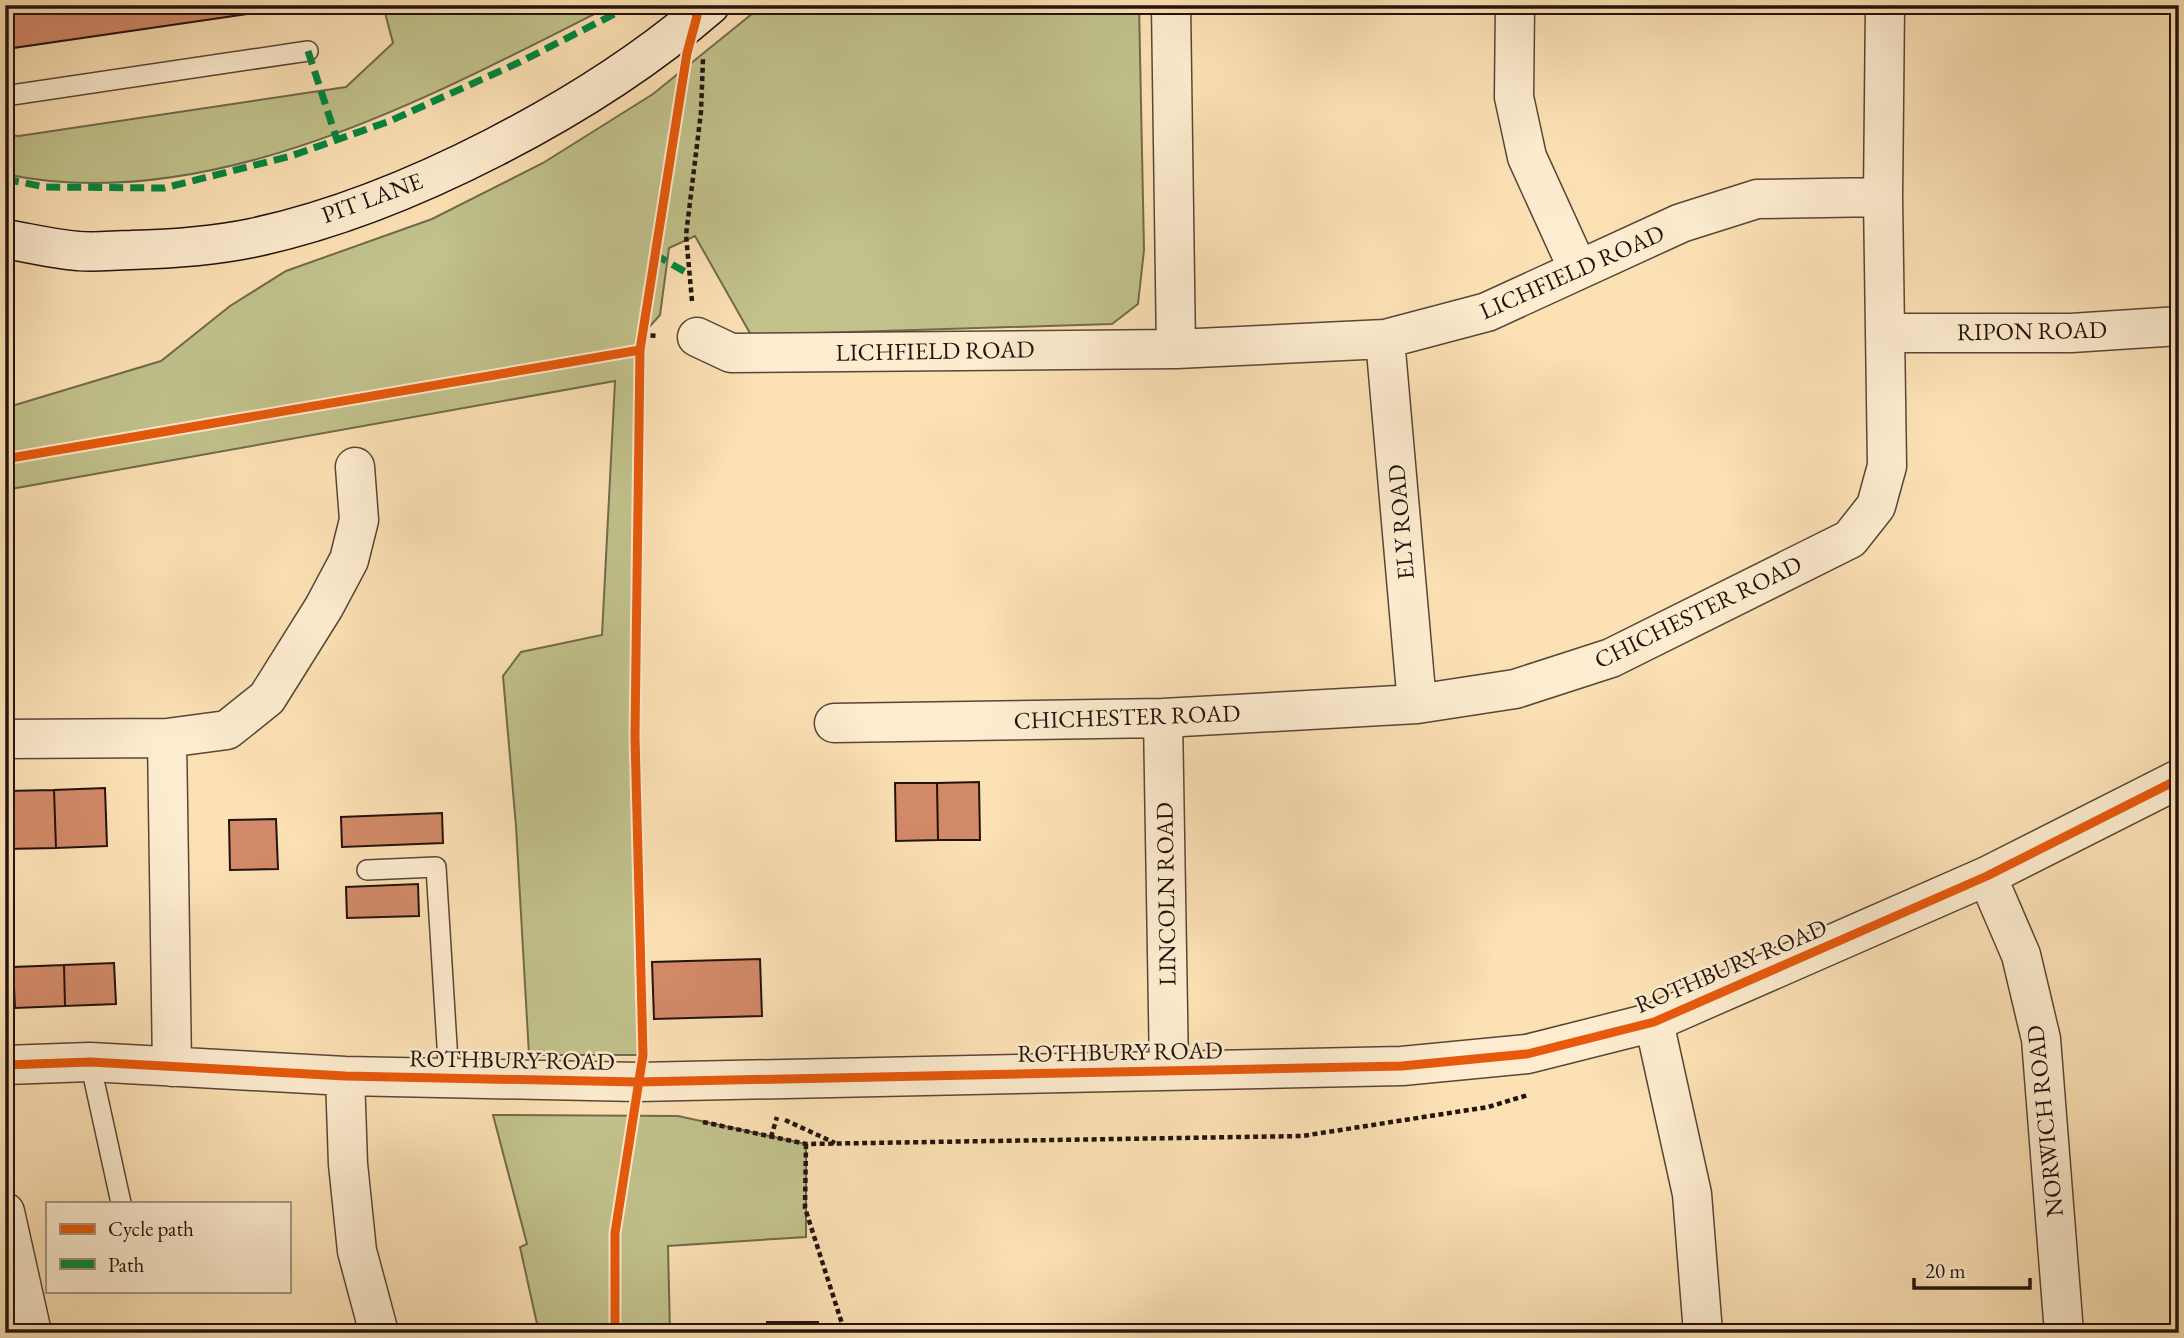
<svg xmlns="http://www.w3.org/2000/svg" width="2184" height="1338" font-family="'EB Garamond',serif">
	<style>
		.green { fill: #c1c28c; stroke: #726a4c; stroke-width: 2 }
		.building { fill: #d38a69; stroke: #23130d; stroke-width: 2 }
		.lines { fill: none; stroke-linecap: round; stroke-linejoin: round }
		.lane-casing { stroke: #594637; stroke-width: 22 }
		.street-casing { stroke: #594637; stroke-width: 41 }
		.secondary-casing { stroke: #23130d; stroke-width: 41 }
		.path { stroke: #23130d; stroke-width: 4.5; stroke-dasharray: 5 3.5; stroke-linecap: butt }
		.lane { stroke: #fdeccf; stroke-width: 19 }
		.street { stroke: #fdeccf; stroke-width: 38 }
		.secondary { stroke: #fdeccf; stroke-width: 38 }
		.quiet { stroke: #00873e; stroke-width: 7; stroke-dasharray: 14 7; stroke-linecap: butt }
		.cycleway-casing { stroke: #fdeccf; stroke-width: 13 }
		.cycleway { stroke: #e8590c; stroke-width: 9 }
		.labels { text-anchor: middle; stroke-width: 5; stroke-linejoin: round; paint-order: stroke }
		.street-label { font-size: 24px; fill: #23130d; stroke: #fdeccf }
	</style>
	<rect width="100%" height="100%" fill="#fce1b5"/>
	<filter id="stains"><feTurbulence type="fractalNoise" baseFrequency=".00286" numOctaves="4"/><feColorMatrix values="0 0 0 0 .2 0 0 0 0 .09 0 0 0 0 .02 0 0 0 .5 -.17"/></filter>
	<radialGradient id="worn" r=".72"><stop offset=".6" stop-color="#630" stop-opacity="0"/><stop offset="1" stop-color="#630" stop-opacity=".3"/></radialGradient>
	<path class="green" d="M383 5H612C434 95 210 218 5 174V135L19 136 346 87 393 43Z
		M763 5H1139L1144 250 1138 304 1112 324 751 335 695 236 669 248 660 315 642 335 639 383 635 736 643 1055H529L516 826 503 676 521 652 602 635 615 381 5 490V408L161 361 230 306 286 271 432 219 543 163 653 94Z
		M493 1115 678 1116 806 1144V1237L668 1246 670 1333H539L520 1247 527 1244Z"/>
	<path class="building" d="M6 5H310L13 48Z
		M979 782 980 840H938L937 783Z
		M895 783H937L938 840 896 841Z
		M105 788 107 846 56 848 54 790Z
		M54 790 56 848 5 849V791Z
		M442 813 443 843 342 847 341 817Z
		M276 819 278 869 230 870 229 820Z
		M418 884 419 916 347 918 346 887Z
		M760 959 762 1016 654 1019 652 962Z
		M114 963 116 1004 65 1006 64 965Z
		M64 965 65 1006 15 1008 13 967Z
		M767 1322H818V1333H767Z
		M980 1324 983 1333H957Z"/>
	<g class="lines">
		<defs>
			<path id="lane" d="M5 96 308 51
				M367 870 436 867 449 1078
				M90 1062 121 1203"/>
			<path id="street" d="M1171 5 1176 349
				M1515 5 1514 97 1527 157 1578 269
				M1886 333H2071L2179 326
				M697 337 731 353 1176 349 1385 339 1487 312 1681 223 1757 199 1883 197
				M1385 339 1417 704
				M1163 718 1169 1070
				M834 723 1163 718 1417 704 1515 689 1611 658 1850 539 1876 506 1887 466 1883 197 1885 5
				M167 738 172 1067
				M5 739 167 738 227 730 267 698 324 607 349 560 359 520 355 467
				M1987 876 2021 955 2041 1039 2064 1333
				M1654 1022 1692 1194 1703 1333
				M5 1065 90 1062 345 1076 638 1082 1402 1066 1527 1054 1654 1022 1987 876 2179 779
				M345 1076 348 1164 357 1251 379 1333
				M5 1212 32 1333"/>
			<path id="secondary" d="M5 239C29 243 54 249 78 251 96 253 114 250 131 250 171 249 213 246 252 238 403 206 594 106 710 5"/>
		</defs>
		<use href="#lane" class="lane-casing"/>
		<use href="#street" class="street-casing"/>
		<use href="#secondary" class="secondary-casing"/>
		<path class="path" d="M692 301 686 235 701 112 703 59
			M642 335 658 336
			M785 1120 835 1143
			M703 1122 806 1144 1302 1136 1488 1107 1528 1095
			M771 1137 777 1117
			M806 1144 805 1208 845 1333"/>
		<use href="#lane" class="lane"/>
		<use href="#street" class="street"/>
		<use href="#secondary" class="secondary"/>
		<path class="quiet" d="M308 51 337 140
			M5 179 45 187 164 188 291 156 390 121 520 62 632 5
			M654 254 689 274"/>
		<defs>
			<path id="cycleway" d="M5 459 640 350
				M5 1065 90 1062 345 1076 638 1082 1402 1066 1527 1054 1654 1022 1987 876 2179 779
				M615 1333V1233L643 1055 635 736 640 350 687 53 697 16 692 5"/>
		</defs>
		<use href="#cycleway" class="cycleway-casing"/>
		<use href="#cycleway" class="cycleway"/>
	</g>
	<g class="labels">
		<g class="street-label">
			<text transform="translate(372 198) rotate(-20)" y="8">PIT LANE</text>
			<text transform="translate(1572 272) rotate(-24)" y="8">LICHFIELD ROAD</text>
			<text transform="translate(2032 331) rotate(-1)" y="8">RIPON ROAD</text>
			<text transform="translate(935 351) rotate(-1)" y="8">LICHFIELD ROAD</text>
			<text transform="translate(1401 522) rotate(-95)" y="8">ELY ROAD</text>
			<text transform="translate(1698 612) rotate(-26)" y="8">CHICHESTER ROAD</text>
			<text transform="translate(1127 717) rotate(-2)" y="8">CHICHESTER ROAD</text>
			<text transform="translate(1166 894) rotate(-91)" y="8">LINCOLN ROAD</text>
			<text transform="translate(1731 966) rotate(-23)" y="8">ROTHBURY ROAD</text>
			<text transform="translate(1120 1052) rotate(-1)" y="8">ROTHBURY ROAD</text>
			<text transform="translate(512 1060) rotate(1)" y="8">ROTHBURY ROAD</text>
			<text transform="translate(2045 1121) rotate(-96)" y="8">NORWICH ROAD</text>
		</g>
	</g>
	<rect width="2184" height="1338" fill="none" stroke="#fce1b5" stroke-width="28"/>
	<rect x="7" y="7" width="2170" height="1324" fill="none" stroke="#23130d" stroke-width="3.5"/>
	<rect x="14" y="14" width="2156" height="1310" fill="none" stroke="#23130d" stroke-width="2"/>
	<rect x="46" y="1202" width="245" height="91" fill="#fdeccf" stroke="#a69581" stroke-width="2"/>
	<rect x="60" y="1224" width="35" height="10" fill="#e8590c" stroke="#a69581" stroke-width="2"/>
	<text x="108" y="1236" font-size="21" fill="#23130d">Cycle path</text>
	<rect x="60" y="1259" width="35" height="10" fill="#00873e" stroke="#a69581" stroke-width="2"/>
	<text x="108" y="1272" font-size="21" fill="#23130d">Path</text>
	<path d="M1914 1278v10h116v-10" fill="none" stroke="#23130d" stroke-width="3.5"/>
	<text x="1925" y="1278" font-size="21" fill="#23130d" stroke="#fdeccf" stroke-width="5" paint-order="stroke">20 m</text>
	<rect width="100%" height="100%" filter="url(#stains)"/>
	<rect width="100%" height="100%" fill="url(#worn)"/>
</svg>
